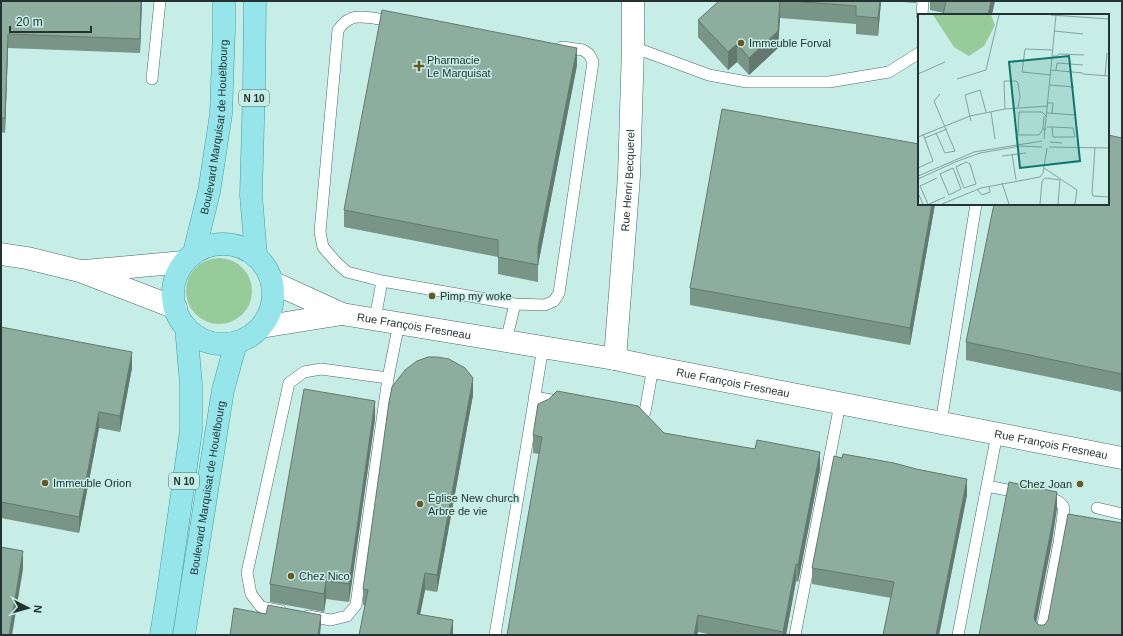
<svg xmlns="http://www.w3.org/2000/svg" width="1123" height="636" font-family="Helvetica,sans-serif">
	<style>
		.green { fill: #97cb99 }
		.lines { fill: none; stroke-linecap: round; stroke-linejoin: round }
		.lane-casing { stroke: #486b65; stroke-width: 12 }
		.street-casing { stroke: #486b65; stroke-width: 23 }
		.primary-casing { stroke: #419ca1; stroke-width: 23 }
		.lane { stroke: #fff; stroke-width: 11 }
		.street { stroke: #fff; stroke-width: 22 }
		.primary { stroke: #96e5eb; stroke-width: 22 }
		.wall { fill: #799588 }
		.shaded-wall { fill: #63796f }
		.building { fill: #8dad9e; stroke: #63796f }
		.poi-dot { fill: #695725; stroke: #c6ede6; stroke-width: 1.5 }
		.labels { text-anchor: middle; stroke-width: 3; stroke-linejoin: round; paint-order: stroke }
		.shield { fill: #c6ede6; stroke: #556b67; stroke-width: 1 }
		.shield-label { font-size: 10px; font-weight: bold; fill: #243331 }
		.poi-label { font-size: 11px; fill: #243331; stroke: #c6ede6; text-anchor: start }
		.street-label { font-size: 11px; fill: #243331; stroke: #c6ede6 }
		.inset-road { fill: none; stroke: #85a39e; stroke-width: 1 }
		.view { fill: #0f766e; fill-opacity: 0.15; stroke: #0f766e; stroke-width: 2 }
		.inset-edge { fill: none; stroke: #243331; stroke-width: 2 }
	</style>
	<rect width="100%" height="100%" fill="#c6ede6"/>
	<path class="green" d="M186 291a33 33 0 1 1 66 0a33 33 0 1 1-66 0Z"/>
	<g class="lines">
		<defs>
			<path id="lane" d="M922 15 923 1
				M633 47 709 75 747 82H829L889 72 919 53
				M152 79 160 1
				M382 281 515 304
				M375 319 382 281 347 272 336 262 323 247 320 232 338 30C341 26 345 21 350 19 358 14 385 20 395 22
				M506 341 515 304 545 305 554 301 559 293 593 62 589 54 583 50 562 47
				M534 397 563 402
				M631 414C637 416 641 417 645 412L653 367
				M941 423 976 204
				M987 486 1022 493
				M1097 508 1122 514
				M281 611 261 607 251 594 247 573 289 383 304 372 321 369 388 378 399 323
				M308 616 331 620 347 616 356 605 388 378
				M495 635 543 347
				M795 635 840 404
				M958 635 997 434
				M1041 635 1059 543 1064 508C1060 499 1051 499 1042 497"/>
			<g id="street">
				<path d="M1 254 27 258 80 271 176 308"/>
				<path d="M85 271 184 262"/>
				<path id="s1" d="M272 282 342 314 615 359 653 367 1122 458"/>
				<path d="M261 327 342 314"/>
				<path id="s2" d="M615 359 629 176 633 47V1"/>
			</g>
			<g id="primary">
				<path d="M255 1 254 88 251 195 256 255"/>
				<circle cx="223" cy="294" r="50"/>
				<path id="s3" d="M194 253 209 192 221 114 224 29V1"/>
				<path d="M161 635 168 592 191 431V384L186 327"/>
				<path id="s4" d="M184 635 223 390 236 343"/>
			</g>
		</defs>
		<use href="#lane" class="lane-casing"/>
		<use href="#street" class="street-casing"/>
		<use href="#primary" class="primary-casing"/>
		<use href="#lane" class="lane"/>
		<use href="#street" class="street"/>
		<use href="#primary" class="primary"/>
	</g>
	<path class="wall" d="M1 1H142L140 53 8 48 5 133 1 132Z
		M719 1H881L878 36 856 34V24L780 18 778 48 749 75 737 62 728 70 698 37V20Z
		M889 1H916V3Z
		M930 1H995L944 13 930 10Z
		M577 65 538 265V282L498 274V257L344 227V210Z
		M1122 138V392L966 360V342Z
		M919 204H935L910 345 690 305V288Z
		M1 327 132 368 120 432 99 428 79 533 1 518Z
		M473 395 437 592 425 590 420 614 453 635 363 605V589Z
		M375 419 349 602 326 599 324 612 270 602V584Z
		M664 433 820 469 798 582 796 581 786 635H713L698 632 539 454 533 453V435Z
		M967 495 939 635H883L891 598 812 584V568Z"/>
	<path class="shaded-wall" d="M141 1H142L140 53V39Z
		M780 1V18L778 48 749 75V58Z
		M880 1H881L878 36V18Z
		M991 1H995L992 15H988Z
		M8 34V48L5 133V118Z
		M737 44V62L728 70V52Z
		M577 48V65L538 265V247Z
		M932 204H935L910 345V328Z
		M132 352V368L120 432V416Z
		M473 378V395L437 592V575Z
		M375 401V419L349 602V584Z
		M99 412V428L79 533V517Z
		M820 452V469L798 582V565Z
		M967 479V495L939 635H936Z
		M1057 492V509L1052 542 1034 634V617Z
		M23 551V569L12 635H9Z
		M796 564V581L786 635H783V632Z
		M425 573V590L417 630V614Z
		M326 581V599L324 612V594Z
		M321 615V625L320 635H318Z
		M698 615V632L697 635H694Z
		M453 620V635H450Z"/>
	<path class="building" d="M1 1H141L140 39 8 34 5 118H1Z
		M719 1H780L778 31 749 58 737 44 728 52 698 20Z
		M790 1H880L878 18 856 16V6Z
		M946 1H991L988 15H943Z
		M382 10 577 48 538 247V265L498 257V240L344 210Z
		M722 109 919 144V204H932L910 328 690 288Z
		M1108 135 1122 138V374L966 342 994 204H1108Z
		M1 327 132 352 120 416 99 412 79 517 1 502Z
		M428 357H437L449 359 465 368 473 378 437 575 425 573 417 614 453 620 450 635H359L368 590 363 589 389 402 392 387 405 370 417 361Z
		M304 389 375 401 349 584 326 581 324 594 270 584Z
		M557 391 638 406 664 433 755 449 757 440 820 452 798 565 796 564 783 632 698 615 694 635H507L542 437 533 435 538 404 549 399Z
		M843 454 894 463 916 469 967 479 936 635H883L894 582 812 568 834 456 842 458Z
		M1009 482 1057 492 1052 525 1034 617 1035 621 1039 625H1044L1046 623 1048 620 1068 514 1122 523V635H979Z
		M1 547 23 551 9 635H1Z
		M268 605 321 615 318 635H230L234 608 266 614Z"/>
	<g class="poi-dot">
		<circle cx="741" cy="43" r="4"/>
		<path d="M417 60h4v4h4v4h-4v4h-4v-4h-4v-4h4z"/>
		<circle cx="432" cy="296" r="4"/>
		<circle cx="45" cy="483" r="4"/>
		<circle cx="1080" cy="484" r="4"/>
		<circle cx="420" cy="504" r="4"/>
		<circle cx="291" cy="576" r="4"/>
	</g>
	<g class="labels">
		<g class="shield">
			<rect x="239" y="90" width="30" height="16" rx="3"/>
			<rect x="169" y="473" width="30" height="16" rx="3"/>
		</g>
		<g class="shield-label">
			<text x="254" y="102">N 10</text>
			<text x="184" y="485">N 10</text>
		</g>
		<g class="poi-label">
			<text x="749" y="47">Immeuble Forval</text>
			<text x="427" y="64">Pharmacie<tspan x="427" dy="13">Le Marquisat</tspan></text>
			<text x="440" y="300">Pimp my woke</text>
			<text x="53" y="487">Immeuble Orion</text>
			<text x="1072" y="488" text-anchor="end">Chez Joan</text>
			<text x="428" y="502">Église New church<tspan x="428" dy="13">Arbre de vie</tspan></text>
			<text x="299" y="580">Chez Nico</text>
		</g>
		<g class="street-label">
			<text dy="4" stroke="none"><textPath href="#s3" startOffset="128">Boulevard Marquisat de Houëlbourg</textPath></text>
			<text dy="4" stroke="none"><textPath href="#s2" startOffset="179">Rue Henri Becquerel</textPath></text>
			<text dy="4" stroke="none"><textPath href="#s1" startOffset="150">Rue François Fresneau</textPath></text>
			<text dy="4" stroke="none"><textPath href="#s1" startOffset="474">Rue François Fresneau</textPath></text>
			<text dy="4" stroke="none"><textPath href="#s1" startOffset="798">Rue François Fresneau</textPath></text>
			<text dy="4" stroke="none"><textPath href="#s4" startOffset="149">Boulevard Marquisat de Houëlbourg</textPath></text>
		</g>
	</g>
	<g transform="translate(918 14)">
		<rect width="191" height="191" fill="#c6ede6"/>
		<path d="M15 1H73L77 11 66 32 51 42 36 33Z" fill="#97cb99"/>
		<path class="inset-road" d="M133 1 191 5M136 17 165 20M134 42H139L141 40 166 41M133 56 165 59M138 56 139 49 165 51M0 60 27 48M165 60 191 62M133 61 104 58 107 35 135 36M187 62 189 39M39 65 68 56 81 1M132 71 156 73M130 89H135L134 100M87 95 86 67H98L100 69 102 83 100 94M73 98 77 125M129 99 158 101M53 107 47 81 62 76 68 98M129 113H134L135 123H157L155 114 134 113M125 115 126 102M128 115H125L121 121H100L101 98H124L129 103M18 119 27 139 37 137 16 87 22 80M0 123 52 102 87 95 130 92M7 124 29 115M126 125 138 1M132 128 144 129M131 133 191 134M177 133 174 179 175 182 191 183M94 140 98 166M84 142 108 139M48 148 52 150 58 170 46 174 38 153ZM0 154 15 147 5 120M35 154 43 175 31 181 22 160ZM126 154 159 176 157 190M0 162 56 138 124 127M0 165 37 148 62 139 103 132 124 133M84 169 91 190M59 175 64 181 72 178 71 172M0 179 5 190M10 190 2 172 19 164M11 190 27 183M24 190 63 174 122 163 125 159 129 134M122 190 124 167 127 164 142 166 140 190"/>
		<path class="view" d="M151 42 162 147 102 154 91 48Z"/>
		<rect width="191" height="191" class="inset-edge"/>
	</g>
	<rect width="1123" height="636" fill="none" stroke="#243331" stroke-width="4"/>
	<g transform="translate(28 608) rotate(96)" stroke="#c6ede6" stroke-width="3" paint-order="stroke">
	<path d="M0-3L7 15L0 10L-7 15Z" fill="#243331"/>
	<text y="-6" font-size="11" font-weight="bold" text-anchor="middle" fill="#243331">N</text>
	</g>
	<path d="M10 26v6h81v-6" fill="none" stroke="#243331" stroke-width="2"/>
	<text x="16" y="26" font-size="12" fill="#243331" stroke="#c6ede6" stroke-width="3" paint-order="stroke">20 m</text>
</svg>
